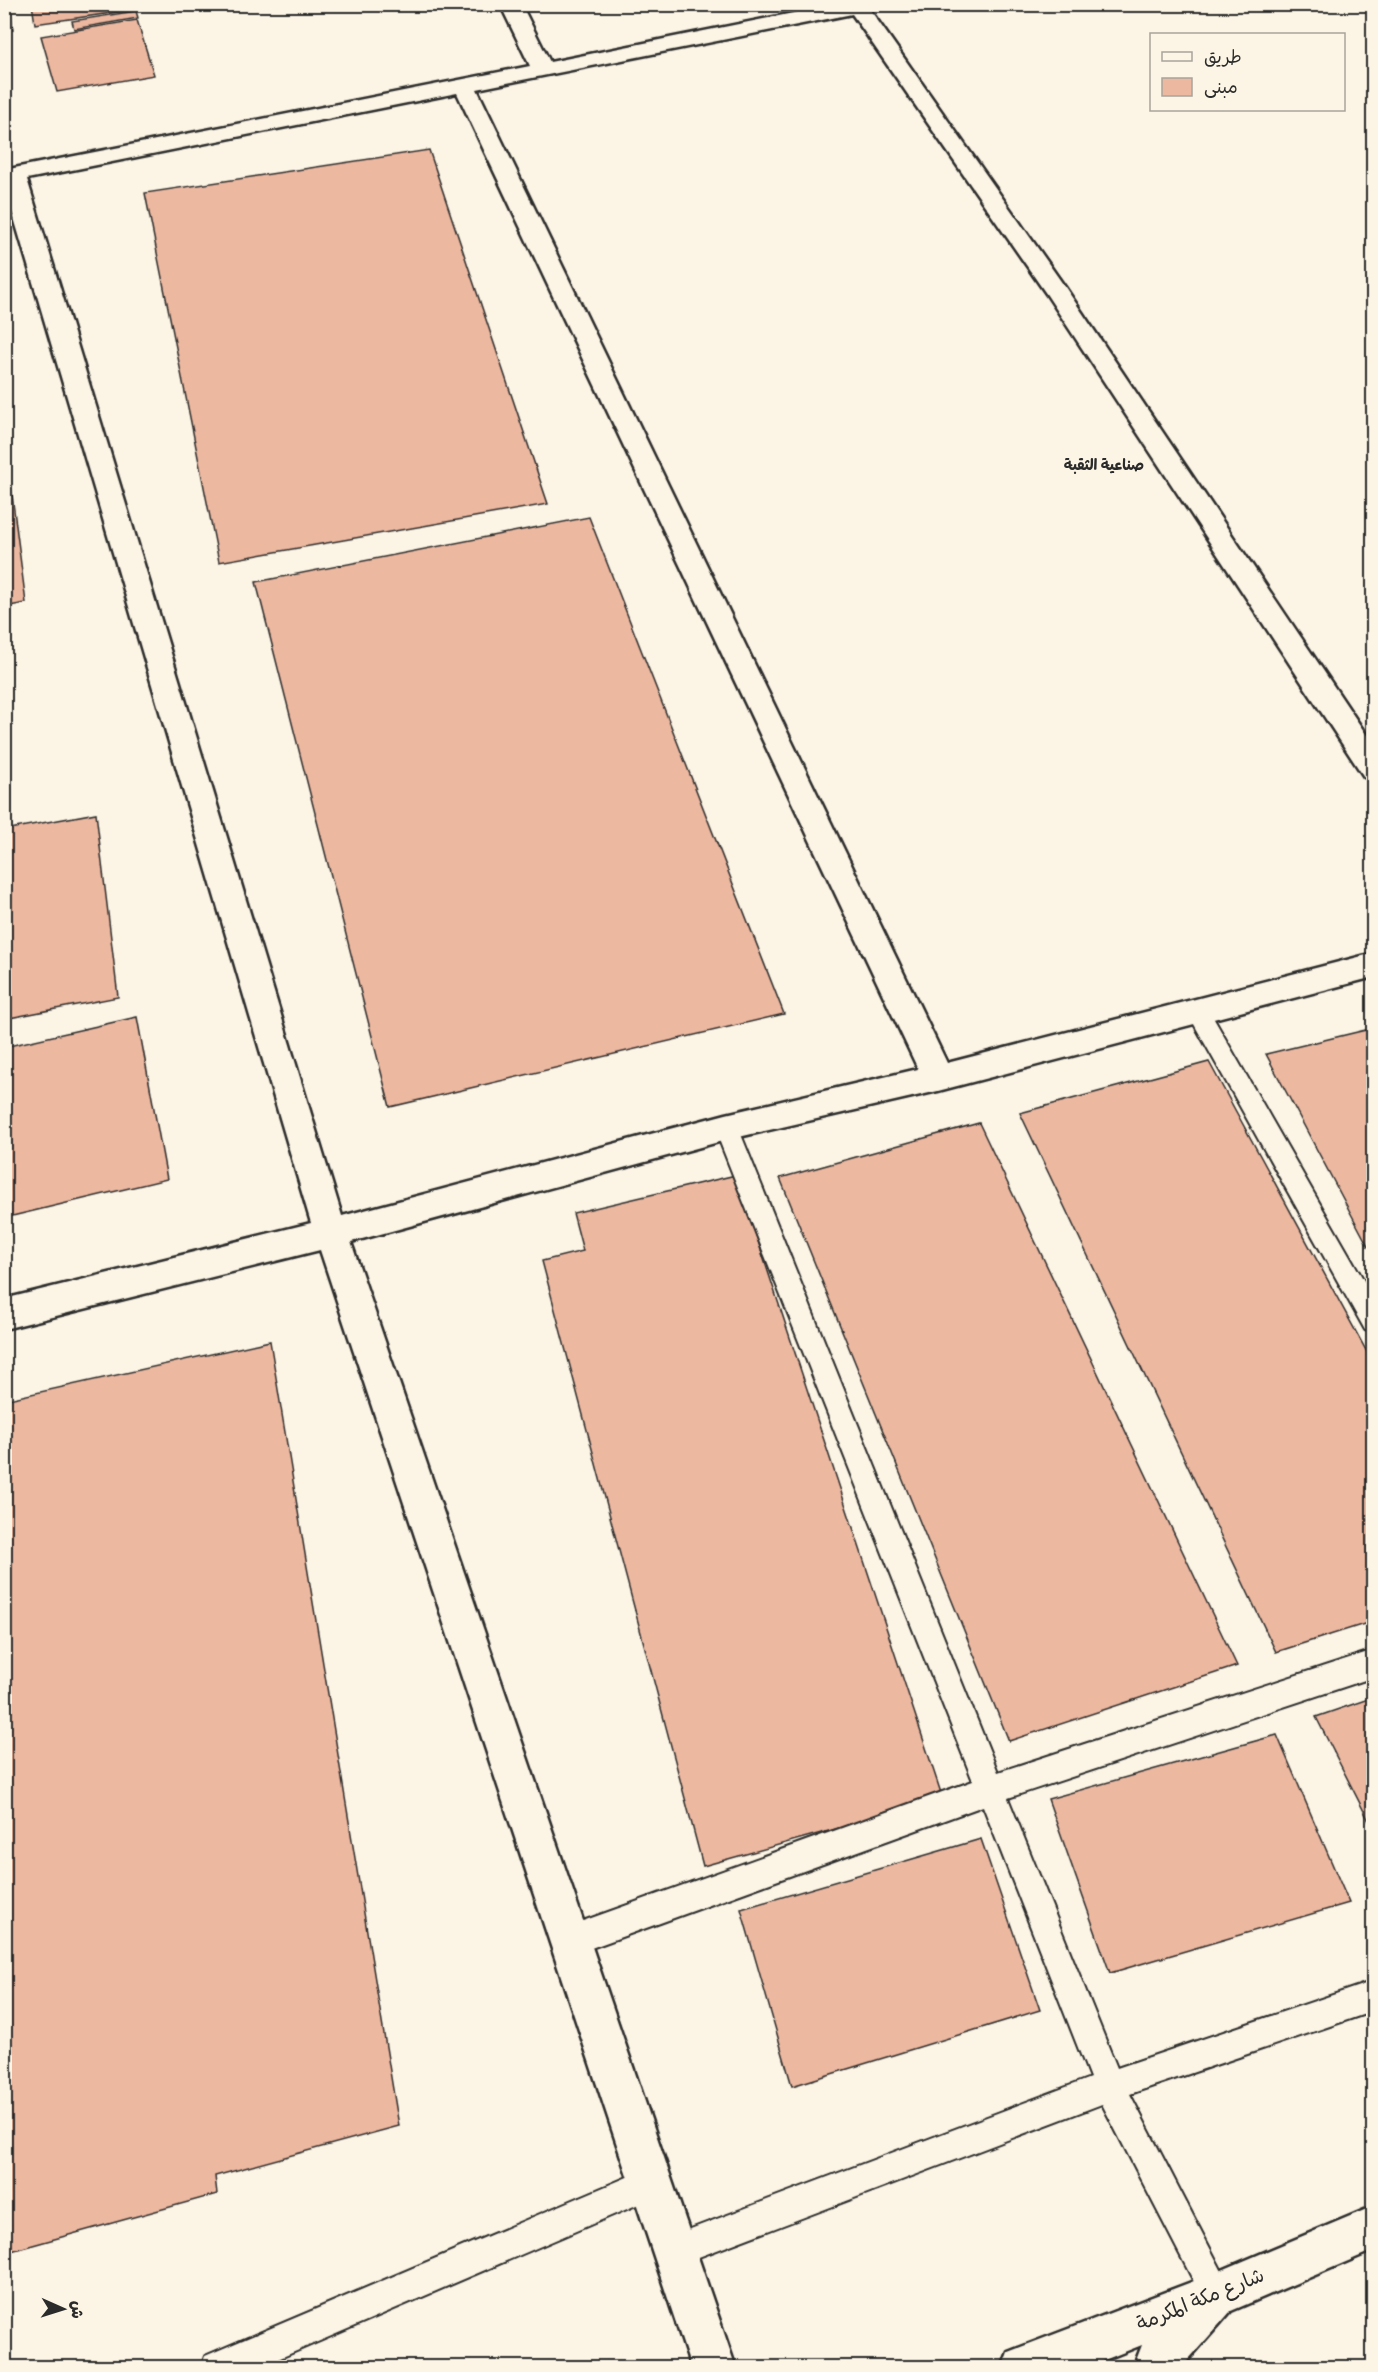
<svg xmlns="http://www.w3.org/2000/svg" width="1378" height="2372" font-family="'Patrick Hand','Playpen Sans Arabic',sans-serif">
	<style>
		.building { fill: #edb8a0; stroke: #2b2b2b; stroke-width: 1.5 }
		.lines { fill: none; stroke-linecap: round; stroke-linejoin: round }
		.service-casing { stroke: #2b2b2b; stroke-width: 4 }
		.minor-casing { stroke: #2b2b2b; stroke-width: 5 }
		.secondary-casing { stroke: #2b2b2b; stroke-width: 5 }
		.service { fill: #fcf5e5; fill-rule: evenodd }
		.minor { fill: #fcf5e5; fill-rule: evenodd }
		.secondary { fill: #fcf5e5; fill-rule: evenodd }
		.labels { text-anchor: middle; stroke-width: 6; stroke-linejoin: round; paint-order: stroke }
		.far-neighbourhood-label { font-size: 15px; font-weight: bold; fill: #2b2b2b; stroke: #fcf5e5 }
		.near-street-label { font-size: 20px; fill: #2b2b2b; stroke: #fcf5e5 }
	</style>
	<rect width="100%" height="100%" fill="#fcf5e5"/>
	<filter id="ink" filterUnits="userSpaceOnUse"><feTurbulence type="fractalNoise" baseFrequency=".0167" numOctaves="2"/><feDisplacementMap in="SourceGraphic" scale="12" xChannelSelector="R" yChannelSelector="G"/><feConvolveMatrix kernelMatrix="1 2 1 2 8 2 1 2 1" color-interpolation-filters="sRGB"/></filter>
	<g filter="url(#ink)">
		<path class="building" d="M4 4H10L13 30 4 31Z
			M32 4H131L132 10 35 24Z
			M136 11 138 18 74 29 72 21Z
			M137 20 154 75 57 92 41 36Z
			M429 150 548 504 219 562 145 193Z
			M4 433 26 603 4 607Z
			M589 517 784 1014 390 1107 256 582Z
			M96 813 118 997 4 1019V830Z
			M137 1017 167 1179 4 1218V1047Z
			M1374 1028V1257L1266 1054Z
			M1209 1062 1374 1365V1621L1276 1652 1020 1113Z
			M979 1123 1237 1666 1009 1741 780 1178Z
			M736 1175 943 1799 703 1866 542 1261 583 1251 573 1213Z
			M270 1341 399 2126 215 2176 217 2194 4 2253V1400Z
			M1374 1697V1831L1316 1717Z
			M1277 1735 1349 1903 1110 1973 1048 1799Z
			M981 1839 1040 2010 792 2086 741 1909Z"/>
		<g class="lines">
			<defs>
				<path id="service" d="M1198 1002 1206 1005 1374 1298V1333L1365 1330 1190 1017 1187 1011 1190 1005Z
					M726 1117 734 1120 738 1127 998 1772 1374 1650V1677L1008 1798 1117 2068 1374 1981V2011L1130 2094 1228 2283 1233 2294 1228 2305 1217 2310 1206 2305 1102 2104 675 2266 664 2261 659 2250 664 2239 1090 2078 983 1806 569 1956 559 1951 554 1941 559 1931 569 1926 973 1781 714 1127 718 1120Z
					M651 2167 662 2172 667 2183 662 2194 257 2368H201L205 2356Z"/>
				<path id="minor" d="M500 4H521L550 62 838 4H866L1065 287 1374 746V779L1364 777 1047 295 852 14 477 89 947 1063 1374 953V977L938 1091 726 1140 351 1242 736 2368H691L320 1250 4 1329V1299L311 1223 4 184V170L530 66ZM457 93 918 1069 726 1114 342 1216 27 179Z"/>
				<path id="secondary" d="M1374 2206V2250L1231 2311 1181 2368H1133L1142 2345 1084 2368H1002L1008 2352 1215 2273Z"/>
			</defs>
			<use href="#service" class="service-casing"/>
			<use href="#minor" class="minor-casing"/>
			<use href="#secondary" class="secondary-casing"/>
			<use href="#service" class="service"/>
			<use href="#minor" class="minor"/>
			<use href="#secondary" class="secondary"/>
		</g>
	</g>
	<g class="labels">
		<g class="far-neighbourhood-label">
			<text x="1104" y="470">صناعية الثقبة</text>
		</g>
		<g class="near-street-label">
			<text transform="translate(1200 2299) rotate(-22)" y="7">شارع مكة المكرمة</text>
		</g>
	</g>
	<rect width="1378" height="2372" fill="none" stroke="#fcf5e5" stroke-width="24"/>
	<rect x="12" y="12" width="1354" height="2348" fill="none" stroke="#2b2b2b" stroke-width="2" filter="url(#ink)"/>
	<rect x="1150" y="33" width="195" height="78" fill="#fcf5e5" stroke="#a8a49b" stroke-width="1.5"/>
	<rect x="1162" y="52" width="30" height="9" fill="#fcf5e5" stroke="#a8a49b" stroke-width="1.5"/>
	<text x="1204" y="63" font-size="18" fill="#2b2b2b">طريق</text>
	<rect x="1162" y="78" width="30" height="18" fill="#edb8a0" stroke="#a8a49b" stroke-width="1.5"/>
	<text x="1204" y="93" font-size="18" fill="#2b2b2b">مبنى</text>
	<g transform="translate(63 2309) rotate(93)" stroke="#fcf5e5" stroke-width="4.5" paint-order="stroke">
	<path d="M0-4.5L10 22L0 15L-10 22Z" fill="#2b2b2b"/>
	<text y="-9" font-size="16" font-weight="bold" text-anchor="middle" fill="#2b2b2b">ش</text>
	</g>
</svg>
